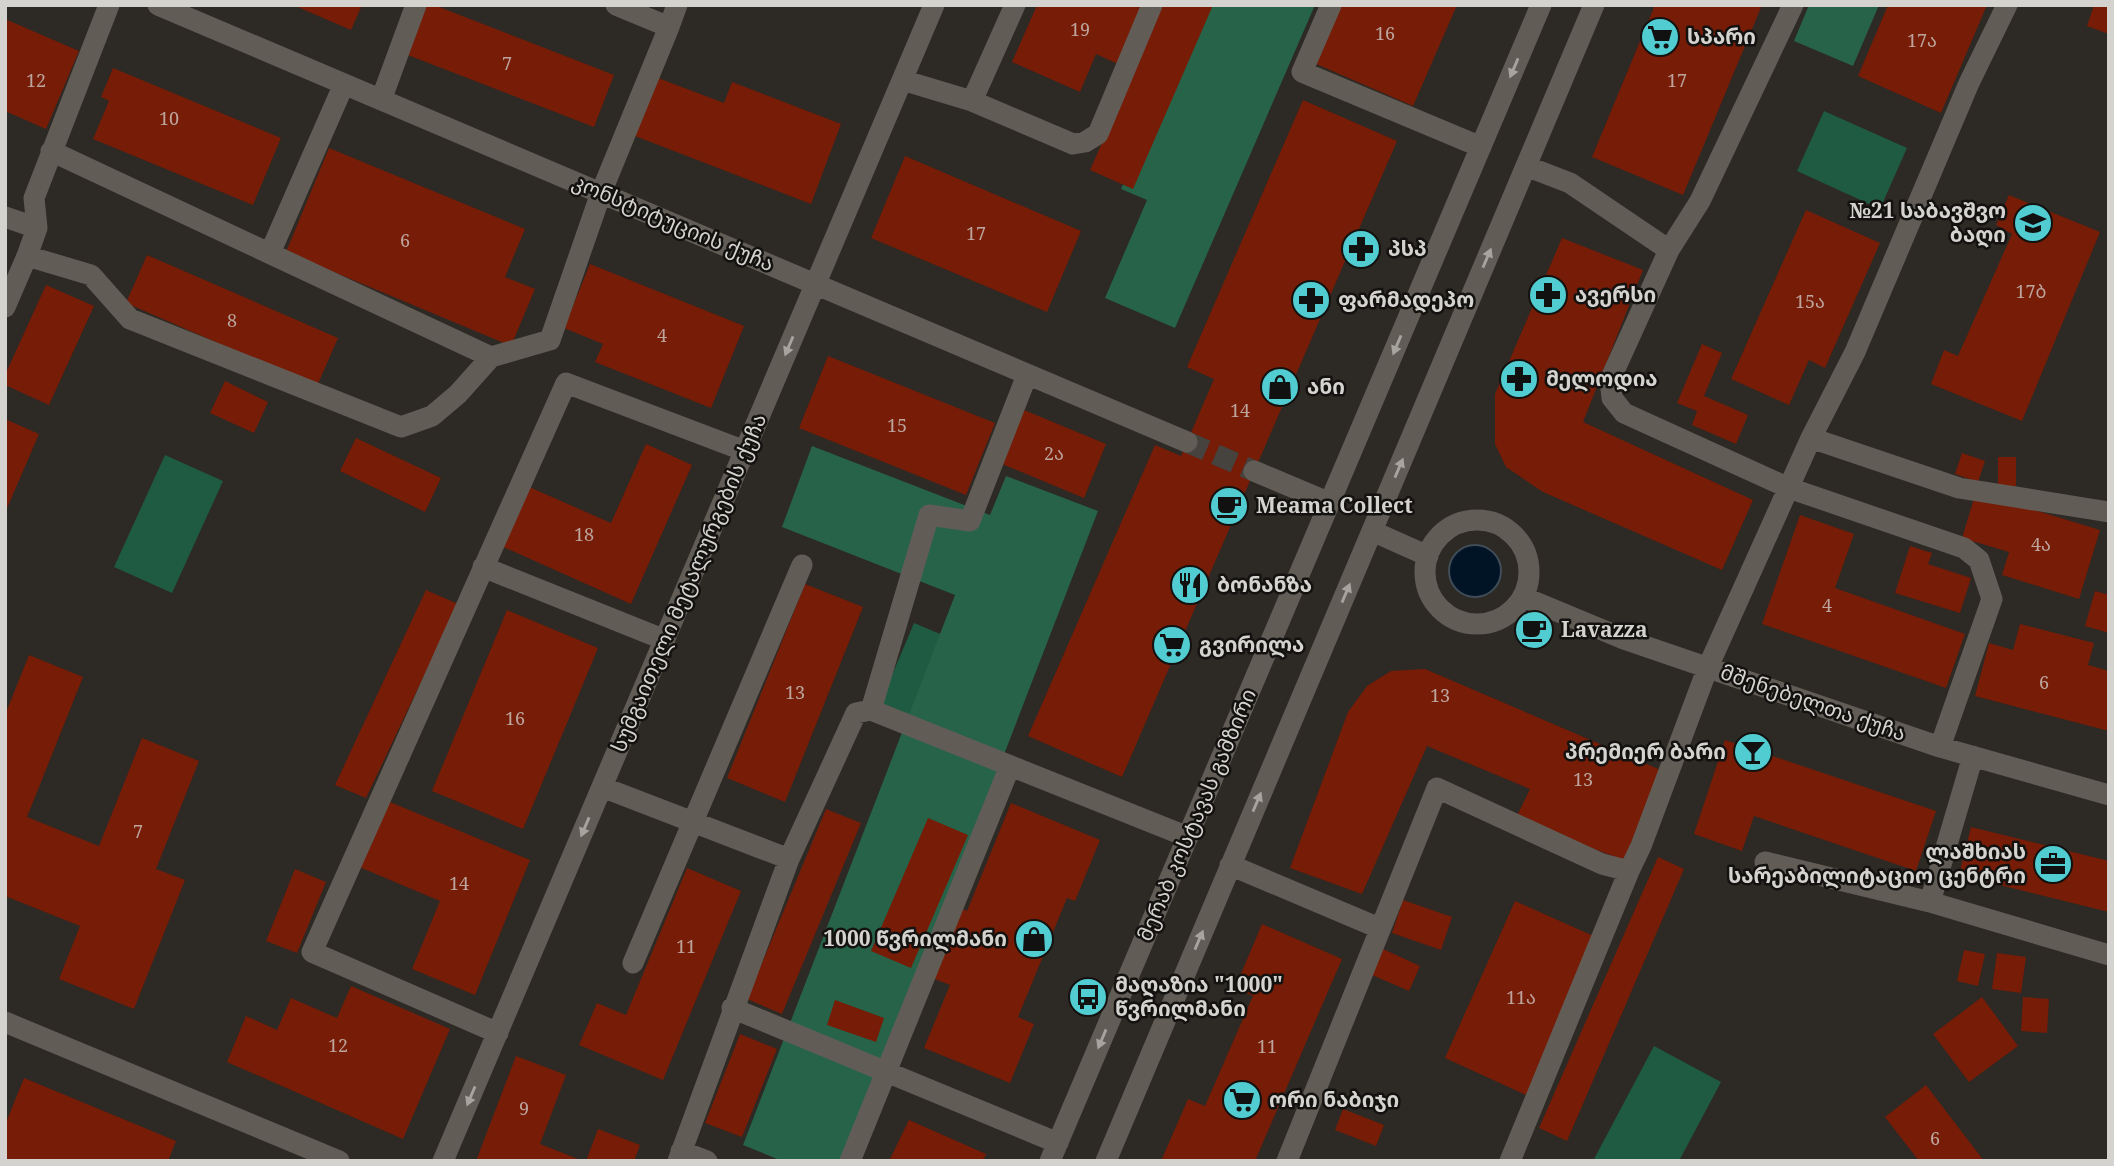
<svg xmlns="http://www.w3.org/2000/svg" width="2114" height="1166" font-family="'Noto Serif','Noto Sans Georgian',serif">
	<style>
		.green { fill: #1f5a42 }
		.forest { fill: #266349 }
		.water { fill: #001426; stroke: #404d59; stroke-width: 2 }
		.building { fill: #761c07 }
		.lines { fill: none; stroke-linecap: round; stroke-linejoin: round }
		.minor-tunnel { stroke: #46423e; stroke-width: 21; stroke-dasharray: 21 10; stroke-linecap: butt }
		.minor { stroke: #615d56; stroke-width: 21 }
		.oneway { fill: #a7a49f }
		.labels { text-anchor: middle; stroke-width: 5; stroke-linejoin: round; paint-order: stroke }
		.number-label { font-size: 18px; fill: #bda59d }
		.poi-label { font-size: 21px; font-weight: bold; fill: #d5d3cf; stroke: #141210; text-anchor: start }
		.street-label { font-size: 21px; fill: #d5d3cf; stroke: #141210 }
	</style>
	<rect width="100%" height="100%" fill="#2d2924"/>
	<path class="green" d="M1824 111 1907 148 1880 209 1797 171Z
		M165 455 223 481 172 593 114 567Z
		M914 623 1024 669 989 752 879 706Z
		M1654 1046 1721 1082 1679 1161H1593Z"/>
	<path class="forest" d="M1201 5H1315L1175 328 1105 298 1147 200 1121 189Z
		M1809 5H1879L1853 66 1794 41Z
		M812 446 990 515 1006 476 1098 511 847 1161H782L743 1145 955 595 782 527Z"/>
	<path class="water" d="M1449 571a26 26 0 1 1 52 0a26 26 0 1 1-52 0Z"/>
	<path class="building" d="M293 5H362L351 30Z
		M418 5H434L614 75 594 127 400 52Z
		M1037 5H1143L1118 64 1096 54 1080 92 1012 62Z
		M1163 5H1213L1133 189 1090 170Z
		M1339 5H1457L1413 106 1314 63Z
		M1655 5H1762L1683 195 1592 157Z
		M1888 5H1987L1941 113 1858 76Z
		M2094 5H2109V34L2087 26Z
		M5 19 79 51 46 129 5 111Z
		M113 68 281 138 253 205 93 139 109 101 101 97Z
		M658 78 724 103 732 82 841 124 811 204 635 136Z
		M1303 100 1397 141 1122 777 1028 736 1155 445 1181 456 1214 379 1187 367Z
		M329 148 525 229 505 277 535 289 511 346 286 252Z
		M905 156 1081 231 1047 312 871 238Z
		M2009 195 2100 232 2022 421 1931 384 1944 350 1958 356 2012 234 1996 225Z
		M1806 210 1880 243 1825 368 1809 360 1789 405 1731 379Z
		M1562 238 1643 270 1583 422 1753 500 1722 570 1543 492 1506 467 1495 444V394Z
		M147 255 338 338 317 386 126 303Z
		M590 264 744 326 711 408 595 362 603 344 564 328Z
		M46 285 94 306 49 405 5 385V375Z
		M1702 344 1722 353 1704 396 1748 415 1736 444 1692 425 1697 411 1677 403Z
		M828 356 995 423 966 495 799 428Z
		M225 381 268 402 254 433 210 413Z
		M1024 410 1106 444 1084 498 1002 464Z
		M5 419 39 434 5 513Z
		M356 438 441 478 425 512 340 471Z
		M646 444 692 465 631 604 501 546 527 486 611 523Z
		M1962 453 1985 461 1978 482 1955 474Z
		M1998 457H2016V486H1998Z
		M1976 492 2100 530 2079 599 2002 575 2009 552 1962 538Z
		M1800 515 1854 534 1835 588 1965 634 1946 688 1762 624Z
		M1910 546 1932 553 1928 564 1971 578 1960 613 1895 593Z
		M805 584 863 607 785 802 727 778Z
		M426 590 458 604 366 798 335 785Z
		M2095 591 2109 595V633L2085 626Z
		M507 610 598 648 523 829 432 791Z
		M2020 624 2094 643 2088 665 2109 671V731L1975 696 1989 643 2013 650Z
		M29 655 83 677 27 817 99 846 142 738 199 761 156 869 185 880 134 1009 59 979 80 926 5 896V715Z
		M1425 669 1663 771 1624 860 1515 820 1530 789 1427 746 1362 894 1290 868 1348 712 1367 686 1391 671Z
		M1725 740 1936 811 1916 871 1754 816 1742 851 1694 834Z
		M385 800 530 860 475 995 412 969 440 901 357 866Z
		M1011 803 1100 840 1075 901 1067 898 1018 1017 1034 1024 1010 1083 924 1048 950 985 927 976 956 907 967 911Z
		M826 809 861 823 782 1014 747 999Z
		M928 818 968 835 911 968 871 951Z
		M1971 827 2109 861V912L1959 875Z
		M1658 857 1684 869 1567 1141 1539 1128Z
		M687 868 741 891 663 1080 579 1045 597 1003 626 1015Z
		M295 869 326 882 297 953 266 941Z
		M1403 900 1452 917 1441 950 1392 933Z
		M1515 901 1598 938 1528 1096 1445 1058Z
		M1262 924 1342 959 1255 1161H1161L1188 1099 1205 1106 1253 996 1235 988Z
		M1383 949 1420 966 1409 991 1372 975Z
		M1964 950 1985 954 1978 986 1957 981Z
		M1997 953 2026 957 2021 993 1992 989Z
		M351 986 450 1029 403 1139 227 1062 246 1016 277 1030 291 998 337 1018Z
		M1982 997 2018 1046 1969 1082 1933 1034Z
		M2023 997 2049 999 2047 1033 2021 1031Z
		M835 1000 884 1018 876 1042 827 1025Z
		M740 1034 777 1049 742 1137 705 1123Z
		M516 1056 566 1075 540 1144 583 1161H476Z
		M24 1078 176 1141 168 1161H5V1125Z
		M1926 1085 1984 1161H1919L1885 1117Z
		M1343 1109 1384 1125 1376 1146 1335 1130Z
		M909 1120 986 1154 983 1161H889Z
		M598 1129 640 1145 634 1161H586Z"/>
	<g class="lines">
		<path class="minor-tunnel" d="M1187 442 1254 471"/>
		<path class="minor" d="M158 5 1187 442
			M1331 5 1302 72 1481 147
			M669 27 677 5
			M902 80 972 101 1073 144 1085 142 1098 134 1152 5
			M381 100 416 5
			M972 101 1015 5
			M51 151 491 357
			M1526 166 1570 183 1669 250 1610 380 1612 398 1624 413 1789 488 1964 548 1979 560 1992 599 1940 747
			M5 217 37 228 34 198 109 5
			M37 228 27 256 91 275 130 319 401 427 432 416 458 394 491 357 550 340 601 193 669 27 616 5
			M1669 250 1700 201 1793 5
			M270 253 344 84
			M5 307 27 256
			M1811 438 1959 488 2109 512
			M1254 471 1330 503
			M1425 572a52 52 0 1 1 104 0a52 52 0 1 1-104 0Z
			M1372 531 1428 556
			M483 567 665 640
			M1523 597 1624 639 1940 747 2109 795
			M871 710 929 515 970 521 1027 375
			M602 787 789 859
			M1765 862 1930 902 2109 955
			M1230 865 1379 928
			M1930 902 1973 756
			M633 963 802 565
			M732 1008 1058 1143
			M5 1022 339 1161
			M498 1033 312 952 566 383 745 451
			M681 1151 707 1161
			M443 1161 934 5
			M678 1161 789 859 856 713 871 710 1188 837
			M850 1161 1010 766
			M1050 1161 1541 5
			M1106 1161 1594 5
			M1287 1161 1437 788 1602 864 1629 871 1641 846 1708 667 1811 438 1855 352 1969 83 2007 5
			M1510 1161 1629 871"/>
	</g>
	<defs><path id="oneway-solid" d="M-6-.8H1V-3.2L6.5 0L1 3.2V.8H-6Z" transform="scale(1.75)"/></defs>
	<g class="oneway">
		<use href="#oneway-solid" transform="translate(1514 68) rotate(113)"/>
		<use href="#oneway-solid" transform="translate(1487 258) rotate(-67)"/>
		<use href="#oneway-solid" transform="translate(1397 345) rotate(113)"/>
		<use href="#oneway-solid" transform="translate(789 346) rotate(113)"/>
		<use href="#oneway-solid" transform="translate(1399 468) rotate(-67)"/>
		<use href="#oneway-solid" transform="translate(1346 593) rotate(-67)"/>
		<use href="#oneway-solid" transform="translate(1257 802) rotate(-67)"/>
		<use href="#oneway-solid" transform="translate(585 827) rotate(113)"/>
		<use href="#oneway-solid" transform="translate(1199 940) rotate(-67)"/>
		<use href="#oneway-solid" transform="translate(1102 1039) rotate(113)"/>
		<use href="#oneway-solid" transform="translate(471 1096) rotate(113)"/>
	</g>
	<defs>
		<symbol id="supermarket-disc" viewBox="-11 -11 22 22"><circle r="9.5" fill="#51ccd1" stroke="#141210"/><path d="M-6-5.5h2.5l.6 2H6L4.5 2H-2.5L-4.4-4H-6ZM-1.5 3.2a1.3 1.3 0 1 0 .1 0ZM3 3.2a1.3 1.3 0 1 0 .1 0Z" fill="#111"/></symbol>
		<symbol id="school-disc" viewBox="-11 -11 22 22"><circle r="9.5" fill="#51ccd1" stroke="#141210"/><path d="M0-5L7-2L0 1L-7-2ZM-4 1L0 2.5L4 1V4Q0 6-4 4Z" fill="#111"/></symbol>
		<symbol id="pharmacy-disc" viewBox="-11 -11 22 22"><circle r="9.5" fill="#51ccd1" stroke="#141210"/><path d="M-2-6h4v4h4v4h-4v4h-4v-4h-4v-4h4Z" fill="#111"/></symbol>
		<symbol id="shop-disc" viewBox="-11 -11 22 22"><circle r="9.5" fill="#51ccd1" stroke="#141210"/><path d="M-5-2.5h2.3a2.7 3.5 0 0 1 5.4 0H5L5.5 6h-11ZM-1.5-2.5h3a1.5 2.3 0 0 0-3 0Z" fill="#111"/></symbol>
		<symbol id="cafe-disc" viewBox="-11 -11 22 22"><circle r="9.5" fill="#51ccd1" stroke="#141210"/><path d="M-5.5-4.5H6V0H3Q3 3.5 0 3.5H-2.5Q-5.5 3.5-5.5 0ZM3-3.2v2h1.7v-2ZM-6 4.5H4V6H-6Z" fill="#111"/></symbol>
		<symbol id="restaurant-disc" viewBox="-11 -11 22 22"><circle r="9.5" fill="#51ccd1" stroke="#141210"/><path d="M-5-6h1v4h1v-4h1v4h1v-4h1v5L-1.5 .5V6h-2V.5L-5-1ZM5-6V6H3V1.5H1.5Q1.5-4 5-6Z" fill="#111"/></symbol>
		<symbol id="bar-disc" viewBox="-11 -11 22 22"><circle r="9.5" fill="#51ccd1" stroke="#141210"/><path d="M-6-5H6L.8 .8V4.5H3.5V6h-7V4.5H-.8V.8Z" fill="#111"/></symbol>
		<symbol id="office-disc" viewBox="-11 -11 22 22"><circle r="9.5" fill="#51ccd1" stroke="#141210"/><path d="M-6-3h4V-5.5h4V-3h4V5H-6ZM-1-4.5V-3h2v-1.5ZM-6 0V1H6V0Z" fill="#111"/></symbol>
		<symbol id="bus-disc" viewBox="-11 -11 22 22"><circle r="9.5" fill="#51ccd1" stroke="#141210"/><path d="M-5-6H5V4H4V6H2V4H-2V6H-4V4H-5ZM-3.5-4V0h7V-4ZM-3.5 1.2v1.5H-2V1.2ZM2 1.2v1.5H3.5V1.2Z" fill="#111"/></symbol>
	</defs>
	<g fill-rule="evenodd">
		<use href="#supermarket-disc" x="1638" y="15" width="44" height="44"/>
		<use href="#school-disc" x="2011" y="201" width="44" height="44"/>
		<use href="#pharmacy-disc" x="1339" y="227" width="44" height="44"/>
		<use href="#pharmacy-disc" x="1526" y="273" width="44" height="44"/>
		<use href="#pharmacy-disc" x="1289" y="278" width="44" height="44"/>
		<use href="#pharmacy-disc" x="1497" y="357" width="44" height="44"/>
		<use href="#shop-disc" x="1258" y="365" width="44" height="44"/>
		<use href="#cafe-disc" x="1207" y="484" width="44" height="44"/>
		<use href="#restaurant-disc" x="1168" y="563" width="44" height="44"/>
		<use href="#cafe-disc" x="1512" y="608" width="44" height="44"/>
		<use href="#supermarket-disc" x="1150" y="623" width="44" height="44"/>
		<use href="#bar-disc" x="1731" y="730" width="44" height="44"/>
		<use href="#office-disc" x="2031" y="842" width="44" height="44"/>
		<use href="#shop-disc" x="1012" y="917" width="44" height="44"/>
		<use href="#bus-disc" x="1066" y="975" width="44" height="44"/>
		<use href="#supermarket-disc" x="1220" y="1078" width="44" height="44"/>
	</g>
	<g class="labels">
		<g class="number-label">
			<text x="1080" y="36">19</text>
			<text x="1385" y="40">16</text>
			<text x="1922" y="47">17ა</text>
			<text x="507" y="70">7</text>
			<text x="36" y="87">12</text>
			<text x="1677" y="87">17</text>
			<text x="169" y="125">10</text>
			<text x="976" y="240">17</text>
			<text x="405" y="247">6</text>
			<text x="2031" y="298">17ბ</text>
			<text x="1810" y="308">15ა</text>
			<text x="232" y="327">8</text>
			<text x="662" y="342">4</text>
			<text x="1240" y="417">14</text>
			<text x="897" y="432">15</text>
			<text x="1054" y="460">2ა</text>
			<text x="584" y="541">18</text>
			<text x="2041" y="551">4ა</text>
			<text x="1827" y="612">4</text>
			<text x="2044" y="689">6</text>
			<text x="795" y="699">13</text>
			<text x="1440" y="702">13</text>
			<text x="515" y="725">16</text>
			<text x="1583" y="786">13</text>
			<text x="138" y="838">7</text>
			<text x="459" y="890">14</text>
			<text x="686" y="953">11</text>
			<text x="1521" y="1004">11ა</text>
			<text x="338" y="1052">12</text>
			<text x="1267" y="1053">11</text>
			<text x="524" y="1115">9</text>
			<text x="1935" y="1145">6</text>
		</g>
		<g class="poi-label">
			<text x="1687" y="44">სპარი</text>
			<text x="2006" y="218" text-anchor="end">№21 საბავშვო<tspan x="2006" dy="24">ბაღი</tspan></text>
			<text x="1388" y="256">პსპ</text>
			<text x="1575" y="302">ავერსი</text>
			<text x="1338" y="307">ფარმადეპო</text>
			<text x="1546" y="386">მელოდია</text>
			<text x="1307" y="394">ანი</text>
			<text x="1256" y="513">Meama Collect</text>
			<text x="1217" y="592">ბონანზა</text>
			<text x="1561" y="637">Lavazza</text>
			<text x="1199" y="652">გვირილა</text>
			<text x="1726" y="759" text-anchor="end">პრემიერ ბარი</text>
			<text x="2026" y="859" text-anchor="end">ლაშხიას<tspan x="2026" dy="24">სარეაბილიტაციო ცენტრი</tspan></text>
			<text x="1007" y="946" text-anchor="end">1000 წვრილმანი</text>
			<text x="1115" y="992">მაღაზია "1000"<tspan x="1115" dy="24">წვრილმანი</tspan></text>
			<text x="1269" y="1107">ორი ნაბიჯი</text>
		</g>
		<g class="street-label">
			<text transform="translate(673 223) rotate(23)" y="7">კონსტიტუციის ქუჩა</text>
			<text transform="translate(689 583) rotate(-67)" y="7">სუმგაითელი მეტალურგების ქუჩა</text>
			<text transform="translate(1813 703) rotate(19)" y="7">მშენებელთა ქუჩა</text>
			<text transform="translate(1197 815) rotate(-67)" y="7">მერაბ კოსტავას გამზირი</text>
		</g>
	</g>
	<rect width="2114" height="1166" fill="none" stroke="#d5d3cf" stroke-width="14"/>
</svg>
